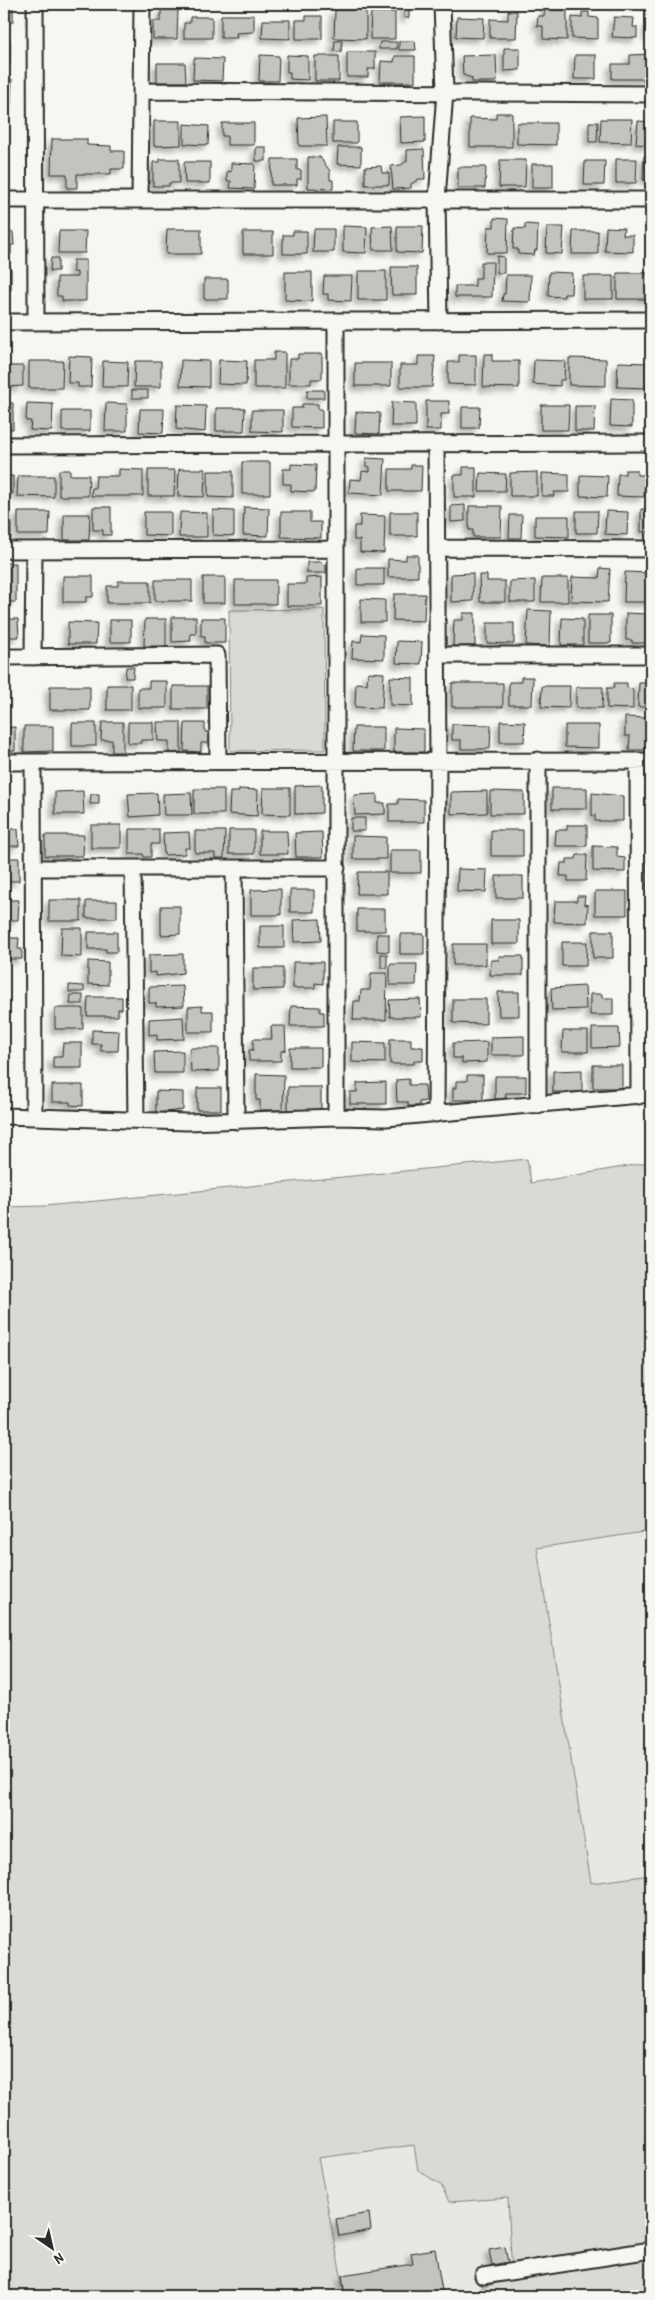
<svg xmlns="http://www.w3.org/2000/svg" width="655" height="2300" font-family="'Patrick Hand',sans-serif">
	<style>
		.built { fill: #e7e7e3 }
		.green { fill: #d9d9d5; stroke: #828280 }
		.building { fill: #c3c3c0; stroke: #2b2b2b; filter: url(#shadow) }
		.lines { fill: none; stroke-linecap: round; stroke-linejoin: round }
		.street-casing { stroke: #2b2b2b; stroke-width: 19 }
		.street { stroke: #f6f6f2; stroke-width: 15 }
	</style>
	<defs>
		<filter id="shadow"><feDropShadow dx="-4.5" dy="4.5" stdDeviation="2.5" flood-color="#0004"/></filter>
	</defs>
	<rect width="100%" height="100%" fill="#f6f6f2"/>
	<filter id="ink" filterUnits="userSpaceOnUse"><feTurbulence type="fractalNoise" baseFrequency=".02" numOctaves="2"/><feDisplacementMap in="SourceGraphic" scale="10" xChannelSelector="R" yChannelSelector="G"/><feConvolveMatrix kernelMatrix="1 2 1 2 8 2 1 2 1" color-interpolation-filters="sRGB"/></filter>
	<g filter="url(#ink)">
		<path class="built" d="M651 1531V1875L591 1884 537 1548Z
			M415 2145 418 2170 441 2185 449 2202 508 2197 512 2278 476 2290 474 2296H345L318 2158Z"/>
		<path class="green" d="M324 609 325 750 230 751 229 610Z
			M527 1159 531 1183 651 1162V1531L537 1548 591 1883 651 1875V2296H474L475 2290 512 2278 508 2198 449 2202 441 2185 418 2170 414 2145 318 2158 345 2296H4V1207L45 1206Z"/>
		<path class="building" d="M4 4H13V22H4Z
			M404 4H409V18H404Z
			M545 6H552V10H567V40L543 39V26H537L538 16H544Z
			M352 7H366V39L334 38 335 10H352Z
			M161 10H178L177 39H153V21H161Z
			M508 11H517L516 38H490V19L508 20Z
			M371 12H395V39H370Z
			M582 12H589V17L598 18V39L572 38V17L582 18Z
			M221 15H254V32L236 33 237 38H221Z
			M306 16H322V39H296V20H306Z
			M190 17H212V38H184V23H190Z
			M457 17 484 18 483 38 456 37Z
			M614 17 634 18 633 27H637V38L612 37Z
			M263 20H290V39L262 38Z
			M647 24H651V36H647Z
			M4 40H10V64H4Z
			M335 41H342L341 52 334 51Z
			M399 41H415L416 50H399Z
			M380 42H397V49H379Z
			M504 48H520V70L504 71Z
			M347 52H375V69H368V77H347Z
			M651 54V79H612V64H630V55Z
			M260 55 279 56 278 81H259Z
			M287 55 308 56V80L290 79V72H287Z
			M496 55 497 82H472V78L463 75 462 56Z
			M575 55H596V79H574Z
			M315 56H339V81H315Z
			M395 56H415V82H380L381 61 394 62Z
			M194 58 223 59 222 81 193 80Z
			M157 63H185L186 82H157Z
			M4 79H12L11 104H4Z
			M496 113H512V147H470V118L496 119Z
			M425 116V142L401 143 400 117Z
			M326 117 327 146H299L298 118Z
			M601 119H632L631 143 600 142Z
			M154 121H181V145L154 146Z
			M638 121 651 122V145L636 144Z
			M333 122H357V143H333Z
			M589 122H598L597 142H589Z
			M4 123H6L5 137H4Z
			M222 123H254V145H227V136H222Z
			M517 123H556V145L517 144Z
			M184 124 209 126 208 145 184 144Z
			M52 139H87V145L111 146V151H124V169H111V174H77V188H67V174H51Z
			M256 147H266V161H256Z
			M338 147H361V165L337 164Z
			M424 149 425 179H419L411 184V188L393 189 391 166 401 165 407 161V150Z
			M644 156H651V180H643Z
			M308 157H320L330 171V180H333V189L308 188Z
			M160 159H179V183H169V186H153V162H160Z
			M272 159H297V170H301V179H297V185H271Z
			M616 159H637L636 183H616Z
			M500 160H526L525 187H499Z
			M585 161H605L604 185H584Z
			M184 162H210V183H185Z
			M231 163 255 164 254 189 230 188 231 181H227V171L231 172Z
			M532 164H553V188H532Z
			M381 166 382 173H389V185H365V167Z
			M458 167H486L485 188H458Z
			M494 218 508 219 507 253H487L488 227H494Z
			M525 224 538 225 537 250H535L534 255 518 254V249H513L514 228 525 229Z
			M343 226 367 227 366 253 343 252Z
			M392 226 393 250H373L372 227Z
			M397 226H423L422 253 397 252Z
			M547 227H564L562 254 546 253Z
			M606 227 624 228 623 235H633V252L605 251Z
			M167 229H201V254H166Z
			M314 229H334V252H313Z
			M59 231H86L85 253H58Z
			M293 231H307V254H283V235H293Z
			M573 231H598V254H572Z
			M4 232H13L14 245H11V254H4Z
			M243 232H273V254H243Z
			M497 256 504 257V273H497Z
			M51 258H58V271H50Z
			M73 260H86V301H62V296H57V277H77V272H73Z
			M481 262H493L492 297H455V286H475V278H481Z
			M391 267H417V295H392Z
			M4 269H11V290H4Z
			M358 271H386V300H358Z
			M285 272H312V301L285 300Z
			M549 272 572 273 571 294H564V297L548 296Z
			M617 273H651V299H617Z
			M506 275H531L530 302 502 301 503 294H505Z
			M324 276H352L351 301 328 300V294H323Z
			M583 276H613V299H583Z
			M204 279H228V299H204Z
			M274 352H285V388H254V360H274Z
			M298 354H322V379H311V384H289V359H298Z
			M484 354H492V361H519V388L483 387Z
			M459 355H476V385L448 384V362H459Z
			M69 356 92 357 91 387H78V383H68Z
			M418 356H435L432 387H400V365H418Z
			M569 358 606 359V386L569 385Z
			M181 360 209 361V387L180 386Z
			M219 360 247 361 246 385 218 384Z
			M534 360 565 361 564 380H560V386L533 384Z
			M29 361H63L62 388H29Z
			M103 361 128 362 127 387H102Z
			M135 361H161V387H134Z
			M618 362 648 363 647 388 617 387Z
			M355 363H391V386H355Z
			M4 366H23V386L4 387Z
			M132 390H148V398H132Z
			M307 390H324V398H307Z
			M611 399 632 400V427L610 426Z
			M426 401H449V414H441V430H426Z
			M392 402 416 403V426H391Z
			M4 403H13V429H4Z
			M27 403 53 404 52 431 30 430 31 421H26Z
			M106 403 127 404V431H105Z
			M302 404H318V409H322V428L292 427V408H302Z
			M177 405 206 406 205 432 176 429Z
			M541 405H569L568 430H541Z
			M575 406H595L594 431H575Z
			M462 407H480L479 428H462Z
			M216 408H245L244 431H216Z
			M140 409H164L163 433 139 432Z
			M252 410H283V432L252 431Z
			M62 411H90V431H62Z
			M356 412 380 413 379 434 355 433Z
			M366 458 385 459 383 495 349 493 350 479 361 480 362 471 370 472V467L366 466Z
			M242 462H270V494H242Z
			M291 464 316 465 315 492 291 491V484H283V469H291Z
			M411 465H422L421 491H389V469H411Z
			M463 467H476V497H454V475H463Z
			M119 469 143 470V496H91L92 488H95L96 476H119Z
			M179 469H205L204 497 178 496Z
			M59 470H70V475H89L88 496H59Z
			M148 470H175L174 496H148Z
			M625 470H637V475H645L644 497 617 496 618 474H625Z
			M208 471H233V498L208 497Z
			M537 472V496H510V473Z
			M480 473 506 474 505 491H479Z
			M542 473 569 474V492H554V496H542Z
			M580 475 608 476 607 497 580 496Z
			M4 476H13V494H4Z
			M18 476H54V497L17 496Z
			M465 505V521L451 522V506Z
			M469 506H502L501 537H473V530H469Z
			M93 507H111V535H103V530H93Z
			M244 507 269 508 268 536 243 535Z
			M641 509H651V532H641Z
			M213 510 234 511V536L213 535Z
			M576 511H598L597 533H576Z
			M606 511 628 512 627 535 605 534Z
			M18 512H50L49 535H18Z
			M144 512H171V536L144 535Z
			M180 512 207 513V537H179Z
			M281 512H310V522H321V538L281 537Z
			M390 512H417V536H390Z
			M64 514H90L89 540H64Z
			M4 515H11V539H4Z
			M360 515 385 516 384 553 360 552V540H354V526H360Z
			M510 515H522L521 538H509Z
			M535 516H569V537L535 536Z
			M406 555H418V577H388V559L406 560Z
			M307 562H322L326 566V573H307Z
			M4 563H16V602H4Z
			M357 568H384V585H357Z
			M600 568 610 569 608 602 571 601 572 577 599 578Z
			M625 572 651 573V602H624Z
			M473 573V601L451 602V574Z
			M479 575H487V581H505V602H480Z
			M63 576H93V597H86V602H63Z
			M203 577H225V603H203Z
			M322 577V606H287V584H306V578Z
			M542 578H568V602H541Z
			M155 580H192V601H155Z
			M235 580H276V604H235Z
			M535 580V602H510V581Z
			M118 581H150V603H107V586H118Z
			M394 594H425L424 621 393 620Z
			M361 599 385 600V622H361Z
			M528 610 551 611 550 646 526 645Z
			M463 613H475V646H453L454 620H463Z
			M626 613 646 614V643H632V640H626Z
			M588 615H611V643H588Z
			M172 617H196V634H190L191 641 172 642Z
			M201 618H225V643H205V636H201Z
			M562 618 583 619V645H561Z
			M4 619H18L19 637H5V644Z
			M145 619H166V646H144Z
			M110 620H131V642H110Z
			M68 622 97 623 96 644H68Z
			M487 623H514V644L487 643Z
			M362 634 384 635V659L352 658 353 641 361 642Z
			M649 635H651V645H649Z
			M397 641 422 642 421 664 396 663Z
			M126 667H134L133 678H125Z
			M368 672 384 673 382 708 355 707 356 683 367 684Z
			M390 677 413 678V706L390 705Z
			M521 677H533L532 705H509V682H521Z
			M149 681H167V708H138V688H149Z
			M452 683H503V707H452Z
			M614 683H627V688L633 689V709L607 708V688H614Z
			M639 683H651V707H638Z
			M107 685H131V710H107Z
			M50 686H90V710H50Z
			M173 686H207V709H173Z
			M542 686H570L569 708 541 707Z
			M576 687H603L602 708H576Z
			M625 717 647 718 646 750H629L630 736H625Z
			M500 721 525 722 524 742H500Z
			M102 722H123V752H112V740H101Z
			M128 722H153V740H141V743H128Z
			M157 722H181V752L169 753V741H158Z
			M72 723H96V746H72Z
			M185 723H205V732H208V743H201V752L184 751Z
			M452 724 491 725 490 749H461V740H452Z
			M565 725H599V748L565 747Z
			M24 726H53V751L24 752Z
			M15 727V751H4V728Z
			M354 727H384V751H353Z
			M394 728 424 729V752H394Z
			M4 781H9V804H4Z
			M322 785V813L295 814V786Z
			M263 788H290V815L262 814Z
			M552 788H587V809H552Z
			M194 789H224V814H194Z
			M239 789 258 790 257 816 229 814 230 792H239Z
			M83 791 84 814H55V792Z
			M487 791V813L451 814V792Z
			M490 791 524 792V814H490Z
			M157 793 158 815 130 817 128 794Z
			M191 793 192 815H164L163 794Z
			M592 793 623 796V821H595V815L592 816Z
			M91 794H99V804H90Z
			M377 794V803H385V814L355 815 354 795Z
			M398 799 424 800V822H389V804H398Z
			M351 818H365V831H351Z
			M91 825H121V848H91Z
			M567 825H587V846H555L556 830H567Z
			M4 829H18L19 846H4Z
			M129 829H159V844H151V857H144L143 854H129Z
			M229 830H254V854H229Z
			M491 830H523V856H491Z
			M195 831H225L224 858H215V853H195Z
			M260 831H287L288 854H260Z
			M189 832 190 848H185V854L164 855 163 833Z
			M322 832 323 857H296L295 833Z
			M45 835H84L83 856H45Z
			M353 836 386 837V859H353Z
			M593 846 617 847V857L625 858V872L593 871Z
			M390 850H421V873H390Z
			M577 855H587L586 881H568V876H560L561 863H567V859H576Z
			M4 858H19V881H4Z
			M458 869 487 870 486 892 457 891Z
			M358 872H387V894H357Z
			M496 876H523V898H496Z
			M281 889V915H251V890Z
			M290 890H314V912H290Z
			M595 891H627V915H595Z
			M577 896H585L584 904 588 905 587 923 554 922 555 901H577Z
			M4 900H19L18 920H4Z
			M49 900H81V921H49Z
			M86 901H117V918H86Z
			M161 906H180V934L161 935Z
			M357 909H385V931H357Z
			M320 919 321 941 294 942 293 920Z
			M491 920H519V944H491Z
			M260 926H284V948H260Z
			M62 928H82V957L61 956Z
			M593 931H613V958H593Z
			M88 932H117V952H106V949H88Z
			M377 934H389V952L377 951Z
			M400 934H424V954H400Z
			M4 938H19L18 949H22V959H4Z
			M562 942H587L586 966H562Z
			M453 944H486V965H453Z
			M183 954V973L156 976V972L149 973V955Z
			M381 954H387V968H381Z
			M499 956H523V975H490L491 960H499Z
			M88 961 108 962V985L88 984Z
			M293 962H323V984L315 983V988H293Z
			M390 964H417L416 985H390Z
			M253 968H283V989L253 990Z
			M371 973H387L386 1020H353L354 1001H360L361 990H370Z
			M69 985 84 986V992H69Z
			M183 986 184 1006 156 1007V1003H149V987Z
			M585 986 586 1009 552 1010 551 988Z
			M498 992H519V1016H499Z
			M590 994H602V998H613V1015H590Z
			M71 995H83V1004H70Z
			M88 997H122V1009H118V1016H87Z
			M420 999 421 1017H390L389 1000Z
			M453 999H486V1024L453 1023Z
			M202 1006V1011H213V1032H188V1007Z
			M291 1006 320 1007V1012H324V1026H290Z
			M55 1008H83V1029H55Z
			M183 1017 184 1039 157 1040V1034L149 1035V1019Z
			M271 1026H285L286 1050 281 1051V1061H249V1050H253V1039H272Z
			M592 1028H619L620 1047 592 1048Z
			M92 1030 119 1031 118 1051H101V1044H92Z
			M563 1031H588V1052H562Z
			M524 1036V1055H491V1037Z
			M390 1039H411V1047H423V1061H414V1064H390Z
			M352 1042 385 1043V1063L352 1062Z
			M487 1042V1062L462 1063V1058H453V1043Z
			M63 1043H82V1068H53V1057H62Z
			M190 1048H219V1071L191 1072Z
			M290 1048H321V1067H290Z
			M183 1051V1073H155L154 1052Z
			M593 1065H622V1088H593Z
			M582 1070V1092H553V1071Z
			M256 1074 284 1075 283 1110H260V1100H256Z
			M467 1075H483V1100H453V1088H456V1081H467Z
			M495 1076H526V1093H506L505 1099H495Z
			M409 1079V1085H425L426 1101 419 1102V1106H408V1102H397L396 1080Z
			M386 1082V1104H350V1092H357V1083Z
			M52 1085H83V1106L70 1105V1102H52Z
			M288 1087H321V1111H288Z
			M197 1088H221V1110H197Z
			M156 1091 183 1092V1110L156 1113Z
			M369 2213 371 2230 339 2236 336 2219Z
			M505 2247 508 2262 492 2265 489 2250Z
			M435 2249 442 2291 410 2296H345L342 2275 413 2264 411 2253Z"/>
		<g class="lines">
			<defs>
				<path id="street" d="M35 4 36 322
					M142 91 651 94
					M140 199 142 4
					M4 200H651
					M336 321V1117
					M439 321 437 199 445 92 442 4
					M4 322 651 320
					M436 444 438 762 436 1114
					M4 445 651 443
					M437 548 651 549
					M4 550 336 549
					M437 655H651
					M4 657 217 655 218 761
					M33 657 34 550
					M538 760V1105
					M638 761 639 1096
					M4 762 651 761
					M33 762 34 1117
					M33 868H337
					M234 868 236 1121
					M133 869 136 1120
					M4 1116 187 1122 336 1117 386 1118 651 1094
					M483 2276 651 2250"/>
			</defs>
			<use href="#street" class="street-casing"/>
			<use href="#street" class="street"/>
		</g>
	</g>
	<rect width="655" height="2300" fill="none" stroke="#f6f6f2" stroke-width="20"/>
	<rect x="10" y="10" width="635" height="2280" fill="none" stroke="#2b2b2b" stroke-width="2" filter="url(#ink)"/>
	<g transform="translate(52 2248) rotate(146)" stroke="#f6f6f2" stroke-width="4" paint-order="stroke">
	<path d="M0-4L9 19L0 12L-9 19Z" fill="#2b2b2b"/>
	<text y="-8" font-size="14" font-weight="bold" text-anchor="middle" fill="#2b2b2b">N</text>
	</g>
</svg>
